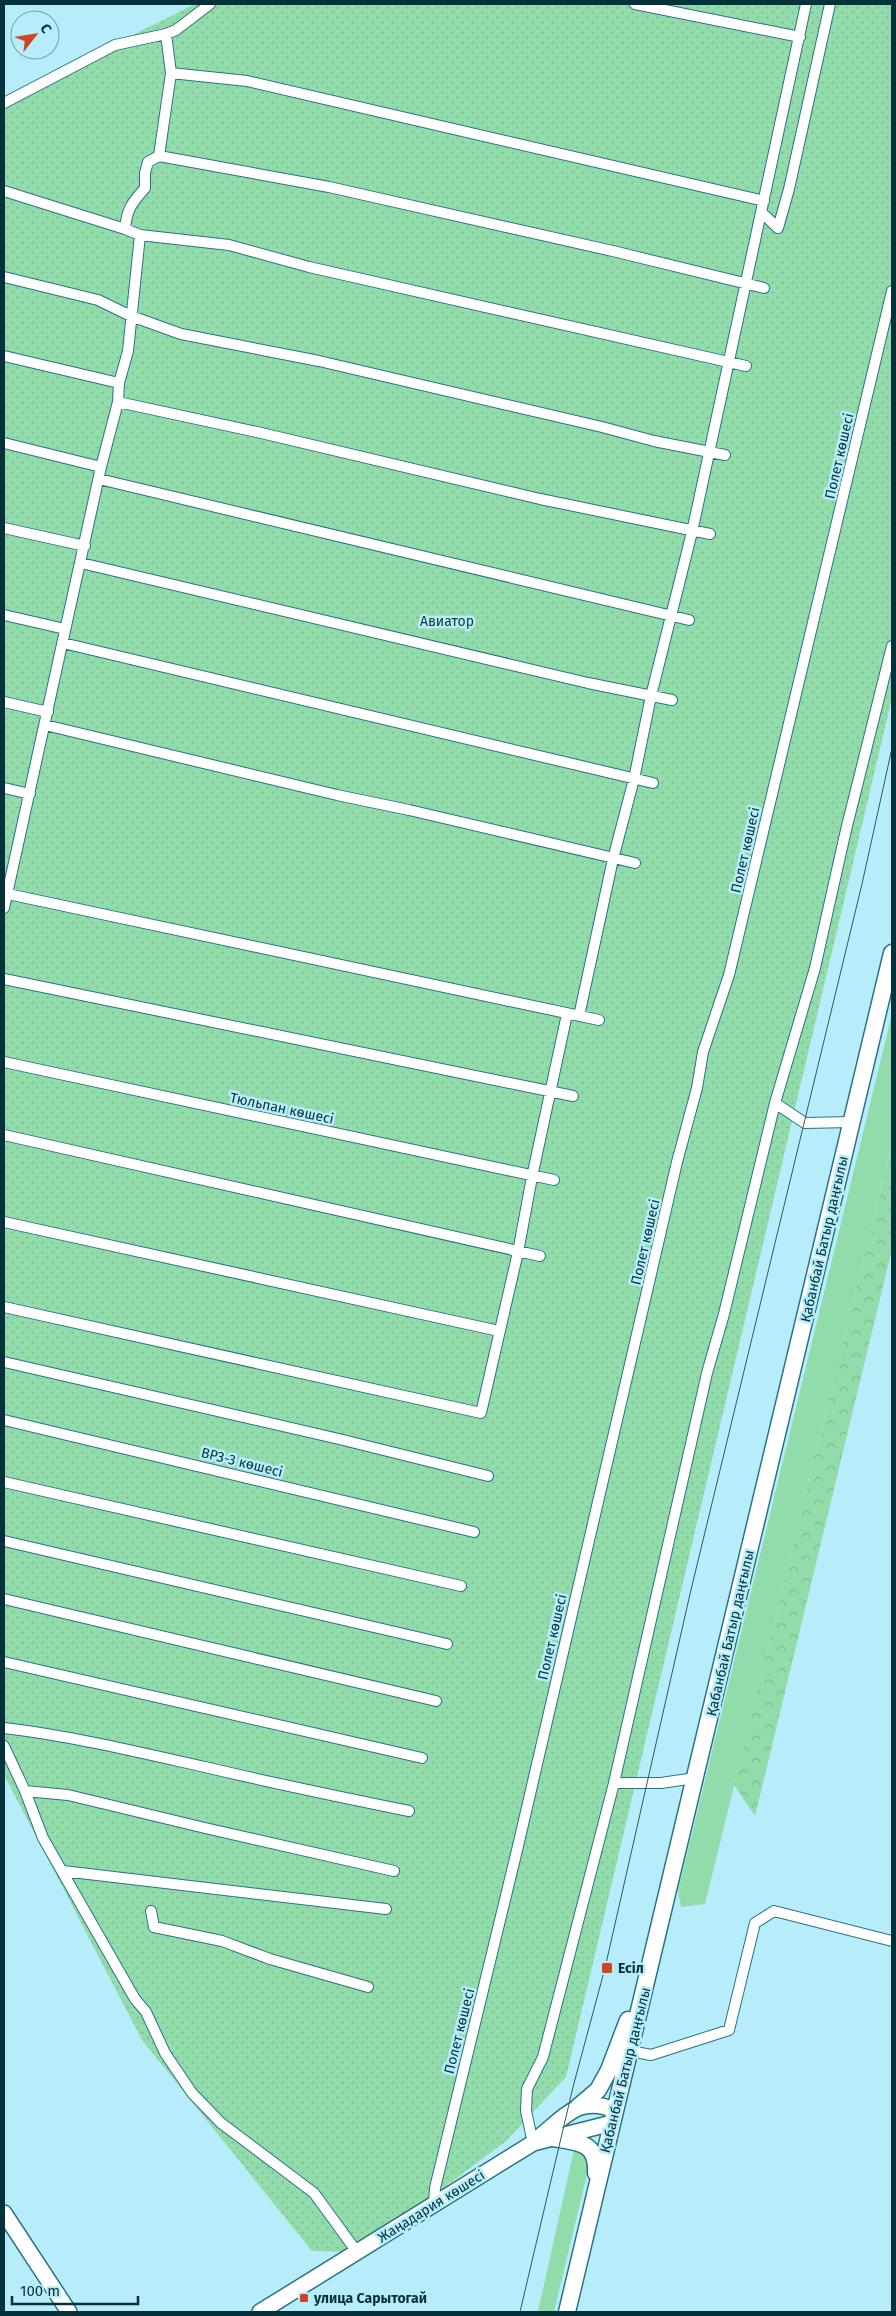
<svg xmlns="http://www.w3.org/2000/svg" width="896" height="2316" font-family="'Fira Sans',sans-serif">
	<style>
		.grass { fill: #91dcaa }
		.forest { fill: url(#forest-crowns) }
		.garden { fill: url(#garden-dots) }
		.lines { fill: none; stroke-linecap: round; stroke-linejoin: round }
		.street-casing { stroke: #287484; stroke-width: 12 }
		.secondary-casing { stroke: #287484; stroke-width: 18 }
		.primary-casing { stroke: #287484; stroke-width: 19 }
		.street { stroke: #fff; stroke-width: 10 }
		.secondary { stroke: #fff; stroke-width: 15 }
		.primary { stroke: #fff; stroke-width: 16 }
		.tram { stroke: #2b5962; stroke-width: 1 }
		.poi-dot { fill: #cf4524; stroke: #b7edfa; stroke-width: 2 }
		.labels { text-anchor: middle; stroke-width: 5; stroke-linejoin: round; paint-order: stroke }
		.street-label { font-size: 14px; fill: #05323a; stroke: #b7edfa }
		.park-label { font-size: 14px; fill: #133c24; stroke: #b7edfa }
		.poi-label { font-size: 14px; font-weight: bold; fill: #05323a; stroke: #b7edfa; text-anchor: start }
	</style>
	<defs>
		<pattern id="forest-crowns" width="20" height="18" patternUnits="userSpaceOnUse" patternTransform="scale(1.25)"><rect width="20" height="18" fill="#91dcaa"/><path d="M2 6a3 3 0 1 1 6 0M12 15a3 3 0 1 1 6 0" fill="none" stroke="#7cbd93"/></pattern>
		<pattern id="garden-dots" width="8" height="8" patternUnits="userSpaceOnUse" patternTransform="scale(1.25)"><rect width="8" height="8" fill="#91dcaa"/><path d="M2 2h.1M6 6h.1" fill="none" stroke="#7cbd93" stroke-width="1.8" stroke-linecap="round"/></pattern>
	</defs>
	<rect width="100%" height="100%" fill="#b7edfa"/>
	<path class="grass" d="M892 1014V1144L705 1904 681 1907 678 1891Z
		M575 2145 584 2150 589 2166 554 2312H538Z"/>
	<path class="forest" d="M892 1144V1249L755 1816 734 1785Z"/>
	<path class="garden" d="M195 4H892V698L566 2077 505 2142 357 2252 312 2251 142 2040 4 1775V99Z"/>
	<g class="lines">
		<defs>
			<path id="street" d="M635 4 800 37
				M166 34 171 73 159 156 148 162 145 173V188C132 203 127 208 125 229L140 235 229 245 309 267 746 366
				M171 73 247 81 764 201
				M4 103 115 45 166 34 176 30 210 4
				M159 156 329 187 617 252 764 288
				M4 191 125 229
				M762 213 778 228 789 189 830 4
				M4 277 98 300 131 316 181 334 319 361 602 427 654 441 725 455
				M4 356 119 383
				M118 402 257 432 540 499 710 534
				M4 443 101 467
				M99 479 689 620
				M4 528 85 546
				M81 563 588 683 672 700
				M4 615 65 629
				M63 643 653 783
				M4 702 48 712
				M45 725 337 795 409 810 635 863
				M4 788 30 794
				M8 894 599 1020
				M4 908 101 467 118 402 119 383 128 351 140 235
				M4 979 573 1096
				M579 1016 613 859 634 779 651 696 692 532 806 4
				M4 1062 554 1180
				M775 1103 805 1123 851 1122
				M4 1135 540 1256
				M4 1222 499 1331
				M4 1307 481 1413 518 1252 532 1177 567 1014
				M4 1362 339 1439 488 1476
				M4 1420 474 1532
				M4 1482 461 1586
				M4 1541 447 1644
				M4 1599 436 1701
				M4 1662 422 1758
				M4 1728C72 1736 138 1752 205 1767 272 1783 340 1797 409 1811
				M4 1746 25 1791 43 1838 135 1999 146 2012 165 2053 192 2093 221 2123 314 2193 357 2252
				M614 1783H661L695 1778
				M25 1791 68 1795 205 1828 394 1871
				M63 1871 386 1909
				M151 1911 154 1927 222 1941 270 1959 368 1987
				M630 2051 651 2055 729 2030 755 1923 774 1911 892 1941
				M533 2143 526 2111 527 2089 543 2057 614 1783 707 1373 724 1314 775 1103 815 968 846 830 892 646
				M434 2203 435 2188 518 1846 677 1162 697 1088 703 1052 729 975 892 291"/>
			<path id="secondary" d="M538 2138C565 2117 578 2095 615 2110
				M4 2213 69 2312
				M260 2312 533 2143 612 2123"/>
			<path id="primary" d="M578 2107 598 2090 609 2070 628 2020
				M553 2138C578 2142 598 2142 596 2173
				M567 2312 892 953"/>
		</defs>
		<use href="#street" class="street-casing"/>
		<use href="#secondary" class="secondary-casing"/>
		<use href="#primary" class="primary-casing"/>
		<use href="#street" class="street"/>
		<use href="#secondary" class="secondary"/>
		<use href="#primary" class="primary"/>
		<path class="tram" d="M520 2312 573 2087 605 1968 690 1594 862 884 892 748"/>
	</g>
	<g class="poi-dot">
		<rect x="601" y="1962" width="12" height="12" rx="2.5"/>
		<rect x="299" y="2293" width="10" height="10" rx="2.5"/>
	</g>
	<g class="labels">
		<g class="street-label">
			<text transform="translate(839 456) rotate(-77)" y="5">Полет көшесі</text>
			<text transform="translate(745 850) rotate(-77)" y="5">Полет көшесі</text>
			<text transform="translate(282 1108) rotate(12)" y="5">Тюльпан көшесі</text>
			<text transform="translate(824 1239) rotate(-77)" y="5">Қабанбай Батыр даңғылы</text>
			<text transform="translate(645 1242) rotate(-77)" y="5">Полет көшесі</text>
			<text transform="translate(242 1462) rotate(14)" y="5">ВРЗ-3 көшесі</text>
			<text transform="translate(730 1633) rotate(-77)" y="5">Қабанбай Батыр даңғылы</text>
			<text transform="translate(552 1637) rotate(-77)" y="5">Полет көшесі</text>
			<text transform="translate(459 2031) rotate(-76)" y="5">Полет көшесі</text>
			<text transform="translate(625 2070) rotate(-76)" y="5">Қабанбай Батыр даңғылы</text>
			<text transform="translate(431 2206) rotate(-32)" y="5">Жаңадария көшесі</text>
		</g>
		<g class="park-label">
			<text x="447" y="626">Авиатор</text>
		</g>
		<g class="poi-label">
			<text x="618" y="1973">Есіл</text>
			<text x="314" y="2303">улица Сарытогай</text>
		</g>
	</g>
	<rect width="896" height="2316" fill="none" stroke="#05323a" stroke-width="10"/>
	<g transform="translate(35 35) rotate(59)"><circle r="24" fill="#b7edfa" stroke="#70a2ad"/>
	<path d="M0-4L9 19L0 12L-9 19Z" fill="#cf4524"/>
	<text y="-8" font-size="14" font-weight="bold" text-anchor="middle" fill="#05323a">С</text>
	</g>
	<path d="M12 2296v8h126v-8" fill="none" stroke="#05323a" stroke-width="2.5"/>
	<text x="20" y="2296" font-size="15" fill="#05323a" stroke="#b7edfa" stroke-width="4" paint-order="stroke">100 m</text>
</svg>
